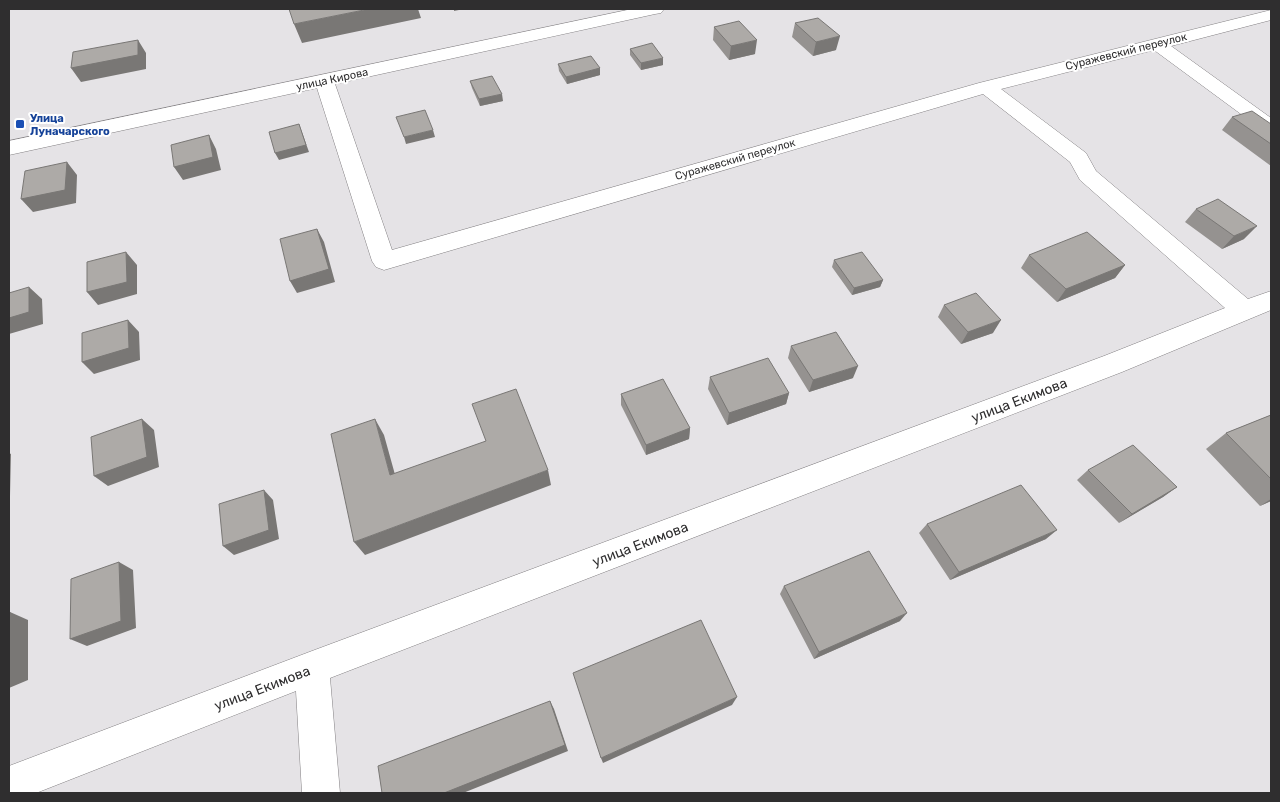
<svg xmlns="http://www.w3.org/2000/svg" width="1280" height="802" font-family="Rubik,sans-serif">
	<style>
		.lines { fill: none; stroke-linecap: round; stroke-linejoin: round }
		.minor-casing { stroke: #838083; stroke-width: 1 }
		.minor { fill: #fff; fill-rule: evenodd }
		.wall { fill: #959290 }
		.shaded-wall { fill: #797775 }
		.building { fill: #adaaa7; stroke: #797775 }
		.transit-dot { fill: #1a4fb4; stroke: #fff; stroke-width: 2 }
		.labels { text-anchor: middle; stroke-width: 4; stroke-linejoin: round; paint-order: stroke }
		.far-street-label { font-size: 11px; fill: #2f2e2f; stroke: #fff }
		.far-transit-label { font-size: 11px; font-weight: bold; fill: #164399; stroke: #fff; text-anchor: start }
		.street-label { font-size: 14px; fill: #2f2e2f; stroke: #fff }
	</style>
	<rect width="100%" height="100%" fill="#e5e3e6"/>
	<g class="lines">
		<defs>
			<path id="minor" d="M632 9H664L661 13 655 14 335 84 392 250 979 83 1271 10V20L1171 46 1271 118V133L1264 131 1154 50 1001 89 1086 153 1096 171 1248 299 1271 291V310L1122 372 330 678 340 793H302L296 691 36 793H9V766L312 651 1104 356 1225 308 1080 180 1070 162 983 94 384 270 376 267 372 261 317 88 9 155V141Z"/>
		</defs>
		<use href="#minor" class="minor-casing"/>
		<use href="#minor" class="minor"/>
	</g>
	<path class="wall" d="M795 23 836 50 813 56 792 37Z
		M714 27 755 54 729 60 713 40Z
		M630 49 663 65 641 70 630 55Z
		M558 64 600 68V75L567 84 559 71Z
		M470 81 503 101 480 106 472 88Z
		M1232 117 1271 124V166L1222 130Z
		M1196 209 1244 239 1222 249 1185 222Z
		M1029 255 1125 265 1115 278 1057 302 1021 268Z
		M834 260 883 280 880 287 852 295 832 267Z
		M944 305 993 333 961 344 938 317Z
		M791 346 853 378 809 392 788 358Z
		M710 377 789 393 786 404 727 425 708 389Z
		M621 394 690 428 689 439 646 455 621 405Z
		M1271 415V501L1260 506 1206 449 1226 433Z
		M1088 470 1177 487 1163 497 1119 523 1077 480Z
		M927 524 1046 539 950 580 919 533Z
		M784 586 900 621 814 659 780 594Z"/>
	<path class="shaded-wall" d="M369 9H418L421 18 302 43 294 24Z
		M454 9H464L454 11Z
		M840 36 836 50 813 56 816 42Z
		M138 40 146 53V69L81 82 71 68Z
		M757 40 755 54 729 60 731 46Z
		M663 58V65L641 70V63Z
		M600 68V75L567 84 566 77Z
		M502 94 503 101 480 106 479 99Z
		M299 124 309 152 279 160 275 153Z
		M433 130 435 137 406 144 404 137Z
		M209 135 216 149 221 170 183 180 174 167Z
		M67 162 77 175 76 203 33 212 21 199Z
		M1257 226 1244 239 1222 249 1234 236Z
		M317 229 324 242 335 282 297 293 290 281Z
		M126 252 137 265V294L98 305 87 292Z
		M1125 265 1115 278 1057 302 1066 289Z
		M883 280 880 287 852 295 854 288Z
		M29 287 42 299 43 324 9 334V318Z
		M128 320 139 332 140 360 94 374 82 362Z
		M1001 320 993 333 961 344 968 332Z
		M858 366 853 378 809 392 813 380Z
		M789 393 786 404 727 425 729 413Z
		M142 419 154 430 159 467 108 486 94 476Z
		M375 419 384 435 399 489 390 475Z
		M690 428 689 439 646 455V445Z
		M9 453 11 454 10 496 9 497Z
		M548 470 551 485 365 555 354 542Z
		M1177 487 1163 497 1119 523 1132 514Z
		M264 490 273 500 279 539 234 555 223 546Z
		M1271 499V501L1260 506Z
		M1057 530 1046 539 950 580 959 572Z
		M119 562 133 570 136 628 87 646 70 639Z
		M10 612 28 620V680L9 688Z
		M907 613 900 621 814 659 819 652Z
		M737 697 732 705 603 763 601 758Z
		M550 701 554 709 568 751 463 793H444Z"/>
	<path class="building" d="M289 9H369L294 24Z
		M818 18 840 36 816 42 795 23Z
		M739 21 757 40 731 46 714 27Z
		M138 40V55L71 68 73 52Z
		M652 43 663 58 641 63 630 49Z
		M591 56 600 68 566 77 558 64Z
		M492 76 502 94 479 99 470 81Z
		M425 110 433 130 404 137 396 117Z
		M1252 111 1271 124V144L1232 117Z
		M299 124 306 145 275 153 269 132Z
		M209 135 213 157 174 167 171 145Z
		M67 162 65 190 21 199 25 171Z
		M1218 199 1257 226 1234 236 1196 209Z
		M317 229 329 269 290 281 280 239Z
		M1087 232 1125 265 1066 289 1029 255Z
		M126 252 127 282 87 292V262Z
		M862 252 883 280 854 288 834 260Z
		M29 287V312L9 318V293Z
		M976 293 1001 320 968 332 944 305Z
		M128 320 129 348 82 362V333Z
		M836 332 858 366 813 380 791 346Z
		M768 358 789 393 729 413 710 377Z
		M663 379 690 428 646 445 621 394Z
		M516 389 548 470 354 542 331 434 375 419 390 475 486 441 472 404Z
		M1271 415V479L1226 433Z
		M142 419 147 457 94 476 91 437Z
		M1133 445 1177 487 1132 514 1088 470Z
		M1021 485 1057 530 959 572 927 524Z
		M264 490 269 530 223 546 219 504Z
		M869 551 907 613 819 652 784 586Z
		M119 562 121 621 70 639 71 579Z
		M10 612 9 673V674V613Z
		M701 620 737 697 601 758 573 673Z
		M550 701 565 745 444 793H382L378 766Z"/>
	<rect class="transit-dot" x="15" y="119" width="10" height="10" rx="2.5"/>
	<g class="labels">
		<g class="far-street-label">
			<text transform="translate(1126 51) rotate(-14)" y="4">Суражевский переулок</text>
			<text transform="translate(332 79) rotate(-12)" y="4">улица Кирова</text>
			<text transform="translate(735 159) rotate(-16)" y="4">Суражевский переулок</text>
		</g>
		<g class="far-transit-label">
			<text x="30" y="122">Улица<tspan x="30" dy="13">Луначарского</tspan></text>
		</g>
		<g class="street-label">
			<text transform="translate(1019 400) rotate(-21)" y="5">улица Екимова</text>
			<text transform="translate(640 544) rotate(-21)" y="5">улица Екимова</text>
			<text transform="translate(262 688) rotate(-21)" y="5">улица Екимова</text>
		</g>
	</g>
	<rect width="1280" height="802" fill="none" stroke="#2f2e2f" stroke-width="20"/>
</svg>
